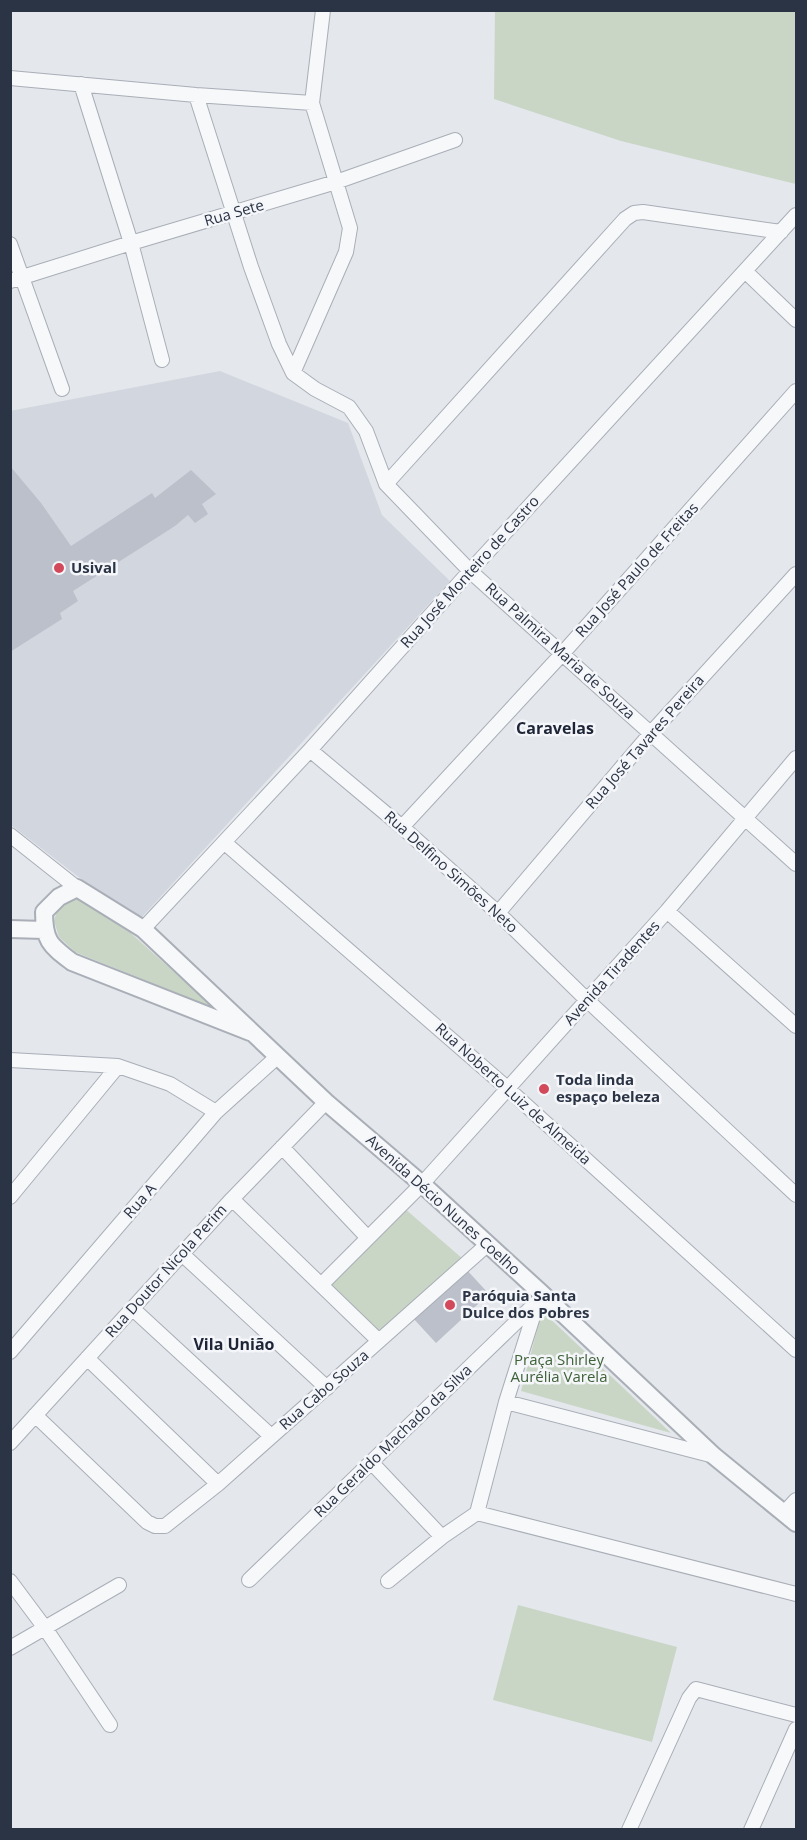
<svg xmlns="http://www.w3.org/2000/svg" width="807" height="1840" font-family="'Open Sans',sans-serif">
	<style>
		.built { fill: #d2d6de }
		.green { fill: #c9d6c5 }
		.building { fill: #bbc0ca }
		.lines { fill: none; stroke-linecap: round; stroke-linejoin: round }
		.minor-casing { stroke: #a9aeb7; stroke-width: 16 }
		.tertiary-casing { stroke: #a9aeb7; stroke-width: 20 }
		.minor { stroke: #f7f8fa; stroke-width: 14 }
		.tertiary { stroke: #f7f8fa; stroke-width: 16 }
		.poi-dot { fill: #d1495b; stroke: #f4f6f9; stroke-width: 2 }
		.labels { text-anchor: middle; stroke-width: 5; stroke-linejoin: round; paint-order: stroke }
		.street-label { font-size: 15px; fill: #2b3445; stroke: #f4f6f9 }
		.poi-label { font-size: 15px; font-weight: bold; fill: #2b3445; stroke: #f4f6f9; text-anchor: start }
		.park-label { font-size: 15px; fill: #3f6138; stroke: #f4f6f9 }
		.neighbourhood-label { font-size: 16px; font-weight: bold; fill: #1d2536; stroke: #f4f6f9 }
	</style>
	<rect width="100%" height="100%" fill="#e4e7ec"/>
	<path class="built" d="M220 371 348 423 382 515 450 581 142 917 89 885 11 825 10 411Z"/>
	<path class="green" d="M495 11H796V184L621 141 494 99Z
		M83 898 94 900 214 1008 75 952 59 937 54 921 57 910 66 900Z
		M404 1208 463 1259 379 1335 331 1284Z
		M542 1311 671 1433 521 1391Z
		M518 1605 677 1647 652 1742 493 1700Z"/>
	<path class="building" d="M10 466 41 503 71 546 152 493 155 498 191 470 216 494 202 504 208 514 195 523 188 515 175 526 73 591 78 601 60 613 62 619 10 652Z
		M465 1268 489 1294 436 1343 412 1317Z"/>
	<g class="lines">
		<defs>
			<path id="minor" d="M10 78 196 95 312 103
				M81 84 131 243 162 360
				M196 95 251 267 279 344 293 373 315 389 349 407 366 431 386 484 470 571 796 864
				M10 244 62 389
				M745 271 796 320
				M10 281 131 243 336 182 455 140
				M293 373 346 252 350 228 312 103 323 10
				M386 484 625 219 634 213 643 212 781 232
				M310 750 402 827 498 913 587 1000 796 1195
				M402 827 562 654 796 391
				M10 835 77 888
				M225 843 507 1088 796 1350
				M667 911 796 1026
				M498 913 651 733 796 574
				M143 929 310 750 470 571 796 215
				M10 1060 118 1066 170 1084 216 1112
				M282 1147 368 1238 422 1184 667 911 796 758
				M10 1197 118 1066
				M232 1199 379 1341
				M182 1254 327 1388
				M322 1284 368 1238
				M133 1309 271 1436
				M10 1352 216 1112 277 1057
				M87 1358 218 1484
				M506 1402 714 1456
				M35 1415 147 1522 155 1526H165L218 1484 488 1244
				M10 1443 232 1199 326 1102
				M372 1463 442 1537
				M785 1512 796 1500
				M477 1513 796 1594
				M477 1513 506 1402 537 1304
				M249 1580 537 1302
				M10 1581 45 1628 110 1725
				M388 1581 442 1537 477 1513
				M10 1648 119 1585
				M629 1830 689 1698 696 1689 796 1715
				M751 1830 796 1729"/>
			<path id="tertiary" d="M10 929 44 930
				M250 1032 72 962C50 945 44 941 44 912L59 897 77 888 143 929 326 1102 422 1184 540 1292 714 1456 796 1523"/>
		</defs>
		<use href="#minor" class="minor-casing"/>
		<use href="#tertiary" class="tertiary-casing"/>
		<use href="#minor" class="minor"/>
		<use href="#tertiary" class="tertiary"/>
	</g>
	<g class="poi-dot">
		<circle cx="59" cy="568" r="6"/>
		<circle cx="544" cy="1089" r="6"/>
		<circle cx="450" cy="1305" r="6"/>
	</g>
	<g class="labels">
		<g class="street-label">
			<text transform="translate(234 213) rotate(-16)" y="5">Rua Sete</text>
			<text transform="translate(637 570) rotate(-48)" y="5">Rua José Paulo de Freitas</text>
			<text transform="translate(470 572) rotate(-48)" y="5">Rua José Monteiro de Castro</text>
			<text transform="translate(560 651) rotate(42)" y="5">Rua Palmira Maria de Souza</text>
			<text transform="translate(645 742) rotate(-49)" y="5">Rua José Tavares Pereira</text>
			<text transform="translate(451 872) rotate(42)" y="5">Rua Delfino Simões Neto</text>
			<text transform="translate(612 973) rotate(-48)" y="5">Avenida Tiradentes</text>
			<text transform="translate(513 1094) rotate(42)" y="5">Rua Noberto Luiz de Almeida</text>
			<text transform="translate(140 1201) rotate(-49)" y="5">Rua A</text>
			<text transform="translate(443 1205) rotate(42)" y="5">Avenida Décio Nunes Coelho</text>
			<text transform="translate(166 1271) rotate(-48)" y="5">Rua Doutor Nicola Perim</text>
			<text transform="translate(324 1390) rotate(-41)" y="5">Rua Cabo Souza</text>
			<text transform="translate(393 1441) rotate(-44)" y="5">Rua Geraldo Machado da Silva</text>
		</g>
		<g class="poi-label">
			<text x="71" y="573">Usival</text>
			<text x="556" y="1085">Toda linda<tspan x="556" dy="17">espaço beleza</tspan></text>
			<text x="462" y="1301">Paróquia Santa<tspan x="462" dy="17">Dulce dos Pobres</tspan></text>
		</g>
		<g class="park-label">
			<text x="559" y="1365">Praça Shirley<tspan x="559" dy="17">Aurélia Varela</tspan></text>
		</g>
		<g class="neighbourhood-label">
			<text x="555" y="734">Caravelas</text>
			<text x="234" y="1350">Vila União</text>
		</g>
	</g>
	<rect width="807" height="1840" fill="none" stroke="#2b3445" stroke-width="24"/>
</svg>
